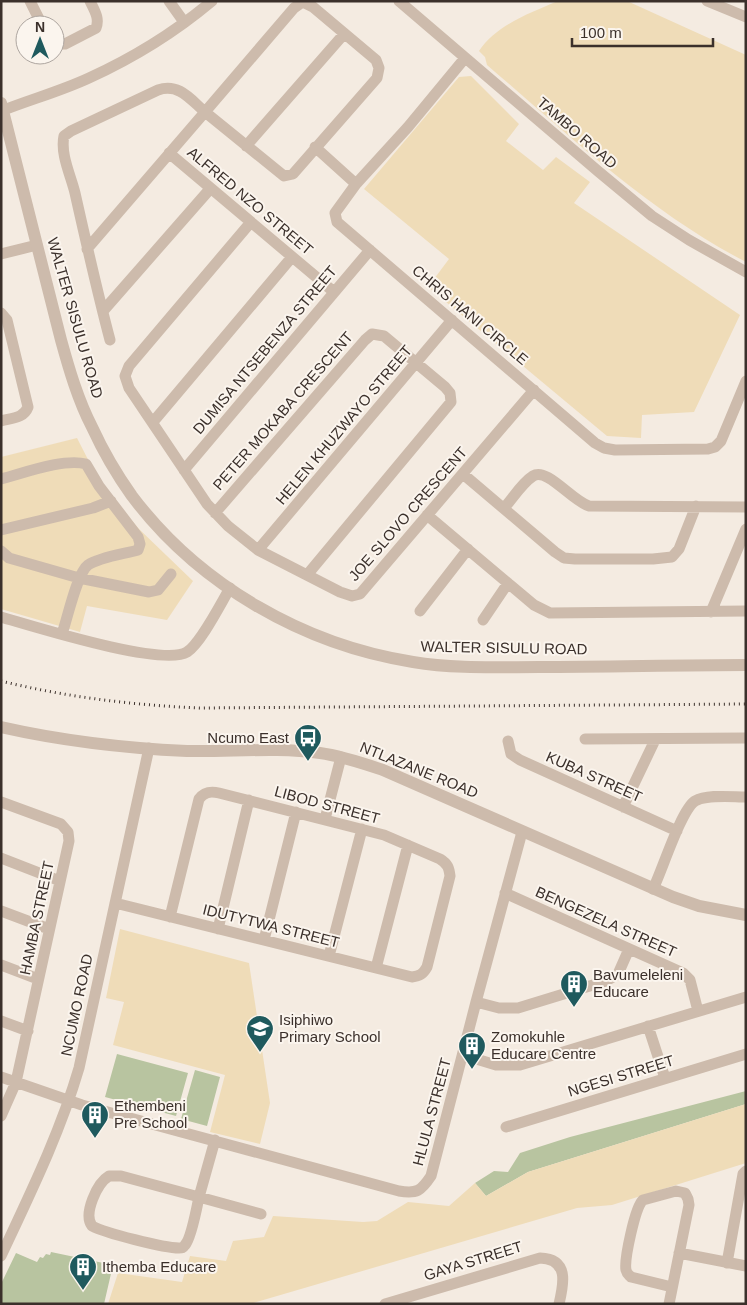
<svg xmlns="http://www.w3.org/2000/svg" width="747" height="1305" font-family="Helvetica,sans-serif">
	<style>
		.green { fill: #b8c4a0 }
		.sand { fill: #efdcb8 }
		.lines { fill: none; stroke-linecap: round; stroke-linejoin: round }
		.minor { stroke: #cdbbac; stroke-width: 11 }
		.tertiary { stroke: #cdbbac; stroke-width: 12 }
		.rail { stroke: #3b302b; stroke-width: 3; stroke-dasharray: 1 4; stroke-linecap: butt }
		.labels { text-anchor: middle; stroke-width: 4; stroke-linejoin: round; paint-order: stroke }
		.street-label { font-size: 15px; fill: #3b302b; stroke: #fbf5ee }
		.poi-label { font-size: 15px; fill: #3b302b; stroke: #fbf5ee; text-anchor: start }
	</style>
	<rect width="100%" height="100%" fill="#f4ebe1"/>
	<path class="green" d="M117 1054 188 1073 176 1116 105 1097Z
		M195 1070 220 1077 207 1126 181 1119Z
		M746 1091V1104L528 1172 486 1196 475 1183 494 1171 508 1172 520 1153 570 1137Z
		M51 1252 113 1265 104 1304H1V1284L16 1253 37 1262 40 1257 43 1258 46 1254 50 1255Z"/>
	<path class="sand" d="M558 1H627L746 55V262C649 212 569 135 487 65L485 57 479 51C496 25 530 13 558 1Z
		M471 76 519 124 506 141 543 170 556 157 590 182 574 203 740 315 694 412 642 415 641 438 607 436 428 287 449 259 364 189 459 77Z
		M77 438 100 483 139 529 193 581 167 620 87 606 80 632 1 609V457Z
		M120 929 249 963 270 1103 260 1144 210 1132 225 1075 113 1045 124 1002 106 998Z
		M746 1104V1163L612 1205 577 1208 250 1304H108L118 1273 182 1282 190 1256 226 1261 233 1241 264 1237 273 1216 363 1222 377 1221 408 1202 449 1206 475 1183 486 1196 528 1172Z"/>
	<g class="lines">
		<path class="minor" d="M30 1 42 25
			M169 1 184 22
			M399 1 599 172 652 216 689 240 746 272
			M707 1 746 17
			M301 3H305L313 7 376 60 379 68 377 78 293 174 284 176 205 112 294 8Z
			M55 44H65L96 28C100 18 94 10 90 1
			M465 58 408 127 356 184 335 213 337 222 595 443 604 448 615 450 708 449 715 447 721 441 746 381
			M4 110C32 99 61 91 89 78 133 58 175 32 212 1
			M246 146 344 34
			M315 147 356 184
			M169 153 334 292
			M251 222 129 366 125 376 129 388 207 504 228 526 258 550 340 592 352 596 360 594 534 390
			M87 249 205 112C190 99 179 83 158 90L71 131 64 136C60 154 71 176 75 193 86 242 97 291 110 340
			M1 254 37 245
			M103 311 210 189
			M1 313 7 320 28 407C24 418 12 418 1 421
			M153 422 292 257
			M184 470 370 250
			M463 474 555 552 564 558 575 559H653L672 557 679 549 696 506
			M1 479C24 473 64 458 86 464L99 486 138 537 140 544 138 550C124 554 100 557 88 565 77 573 67 620 62 634
			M504 508C513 498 522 483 533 476 547 467 572 501 589 506L746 507
			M215 513 365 340 372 334 384 336 445 387 450 393 451 402 307 575
			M427 515 534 605 550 613 746 611
			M1 530 93 508 111 501
			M258 550 452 320
			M1 551 9 558 79 578 149 592 158 590 171 574
			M420 611 468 549
			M711 612 746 529
			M1 617C33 626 162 667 187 652 201 643 221 603 230 588
			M483 620 508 583
			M585 739 746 738
			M508 741 511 754 520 760 677 831
			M1 802 61 824 68 832 69 841 16 1082 1 1116
			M623 807 655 740
			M325 819 341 757
			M1 858 60 881
			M653 889C662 871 681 810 695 801 707 794 732 797 746 797
			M505 893 683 973 690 980 698 1011
			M115 903C214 928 313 952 412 977 420 976 423 974 427 967L450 876C449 868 448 864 440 859L384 835 219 793C210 791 204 792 199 799L170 917
			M1 911 49 929
			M218 929 249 800
			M264 940 296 812
			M329 956 362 829
			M1 965 38 979
			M376 968 408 845
			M476 1002 499 1008H518L606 981 618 974 629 949
			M1 1021 28 1031
			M648 1026 665 1078
			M463 1055 496 1065H520L746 997
			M1 1077 82 1105 399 1191C417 1194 421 1191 431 1176L476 1002 522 832
			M506 1127 746 1054
			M215 1140 199 1197 261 1214
			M109 1176H121L199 1197C197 1207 191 1239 185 1245 183 1248 182 1248 179 1248 164 1248 105 1233 92 1226 83 1214 97 1183 109 1176Z
			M679 1253 746 1266
			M1 1256C30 1194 60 1133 79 1068L149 748
			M727 1263 743 1174 746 1171
			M385 1304 540 1258C569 1259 564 1283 559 1304
			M669 1304 689 1205 688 1199 685 1193 676 1191 643 1200C635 1207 624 1260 626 1270 627 1274 628 1274 631 1277L672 1287"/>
		<path class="tertiary" d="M1 103 61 340C69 369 78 400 92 427 103 451 117 475 132 496 199 585 304 645 413 662 454 669 497 667 539 667 608 667 677 665 746 665
			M1 727C63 741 124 748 187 751 231 752 276 747 320 753 342 756 362 763 383 770L673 897 699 906 746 915"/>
		<path class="rail" d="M1 681C66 697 132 705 199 708L746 704"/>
	</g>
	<defs>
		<symbol id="bus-pin" viewBox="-11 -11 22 30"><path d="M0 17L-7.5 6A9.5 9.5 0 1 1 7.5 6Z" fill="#1f5a5e" stroke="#fbf5ee"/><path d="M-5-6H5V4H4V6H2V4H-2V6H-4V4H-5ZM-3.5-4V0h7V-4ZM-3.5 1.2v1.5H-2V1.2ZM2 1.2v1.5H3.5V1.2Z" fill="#fff"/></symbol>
		<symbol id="building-pin" viewBox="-11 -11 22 30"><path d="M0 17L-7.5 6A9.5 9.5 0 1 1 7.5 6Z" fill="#1f5a5e" stroke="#fbf5ee"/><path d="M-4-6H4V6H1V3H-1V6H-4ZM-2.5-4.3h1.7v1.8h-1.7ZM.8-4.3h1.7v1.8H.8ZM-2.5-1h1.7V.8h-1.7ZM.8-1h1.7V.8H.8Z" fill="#fff"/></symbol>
		<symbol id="school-pin" viewBox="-11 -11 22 30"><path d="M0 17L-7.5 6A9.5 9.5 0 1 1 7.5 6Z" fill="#1f5a5e" stroke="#fbf5ee"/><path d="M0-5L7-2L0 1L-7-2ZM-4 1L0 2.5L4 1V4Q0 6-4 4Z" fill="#fff"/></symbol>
	</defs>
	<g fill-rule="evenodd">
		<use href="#bus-pin" x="292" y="722" width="32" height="43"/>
		<use href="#building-pin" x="558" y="968" width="32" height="43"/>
		<use href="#school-pin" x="244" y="1013" width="32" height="43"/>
		<use href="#building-pin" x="456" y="1030" width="32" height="43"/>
		<use href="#building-pin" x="79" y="1099" width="32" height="43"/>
		<use href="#building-pin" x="67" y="1251" width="32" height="43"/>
	</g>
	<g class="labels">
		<g class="street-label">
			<text transform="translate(577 133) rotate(41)" y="5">TAMBO ROAD</text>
			<text transform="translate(250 201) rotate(40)" y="5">ALFRED NZO STREET</text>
			<text transform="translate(470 315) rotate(40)" y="5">CHRIS HANI CIRCLE</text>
			<text transform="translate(75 318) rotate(74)" y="5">WALTER SISULU ROAD</text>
			<text transform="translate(265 350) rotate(-50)" y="5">DUMISA NTSEBENZA STREET</text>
			<text transform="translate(283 411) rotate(-49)" y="5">PETER MOKABA CRESCENT</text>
			<text transform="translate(344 425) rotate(-50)" y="5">HELEN KHUZWAYO STREET</text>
			<text transform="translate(408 514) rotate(-49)" y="5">JOE SLOVO CRESCENT</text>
			<text transform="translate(504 648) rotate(1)" y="5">WALTER SISULU ROAD</text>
			<text transform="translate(419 770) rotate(22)" y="5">NTLAZANE ROAD</text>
			<text transform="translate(594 777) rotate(24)" y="5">KUBA STREET</text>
			<text transform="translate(327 805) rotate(15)" y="5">LIBOD STREET</text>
			<text transform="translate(37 918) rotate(-78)" y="5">HAMBA STREET</text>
			<text transform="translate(606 922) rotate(24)" y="5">BENGEZELA STREET</text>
			<text transform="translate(271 926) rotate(14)" y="5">IDUTYTWA STREET</text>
			<text transform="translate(77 1005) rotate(-78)" y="5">NCUMO ROAD</text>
			<text transform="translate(621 1076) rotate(-17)" y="5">NGESI STREET</text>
			<text transform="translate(432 1112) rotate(-75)" y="5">HLULA STREET</text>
			<text transform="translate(473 1261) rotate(-17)" y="5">GAYA STREET</text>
		</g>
		<g class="poi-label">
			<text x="289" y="743" text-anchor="end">Ncumo East</text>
			<text x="593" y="980">Bavumeleleni<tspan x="593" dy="17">Educare</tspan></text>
			<text x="279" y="1025">Isiphiwo<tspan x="279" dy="17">Primary School</tspan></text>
			<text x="491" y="1042">Zomokuhle<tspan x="491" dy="17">Educare Centre</tspan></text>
			<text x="114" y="1111">Ethembeni<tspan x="114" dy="17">Pre School</tspan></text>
			<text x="102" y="1272">Ithemba Educare</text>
		</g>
	</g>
	<rect width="747" height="1305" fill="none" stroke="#3b302b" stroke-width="5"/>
	<g transform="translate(40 40)"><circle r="24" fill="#fbf5ee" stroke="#aea6a0"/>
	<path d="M0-4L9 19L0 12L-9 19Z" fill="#1f5a5e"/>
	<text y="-8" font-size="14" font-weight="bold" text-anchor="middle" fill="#3b302b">N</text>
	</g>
	<path d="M572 38v8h141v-8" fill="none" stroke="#3b302b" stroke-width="2.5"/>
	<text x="580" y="38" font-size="15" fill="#3b302b" stroke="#fbf5ee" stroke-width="4" paint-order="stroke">100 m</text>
</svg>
